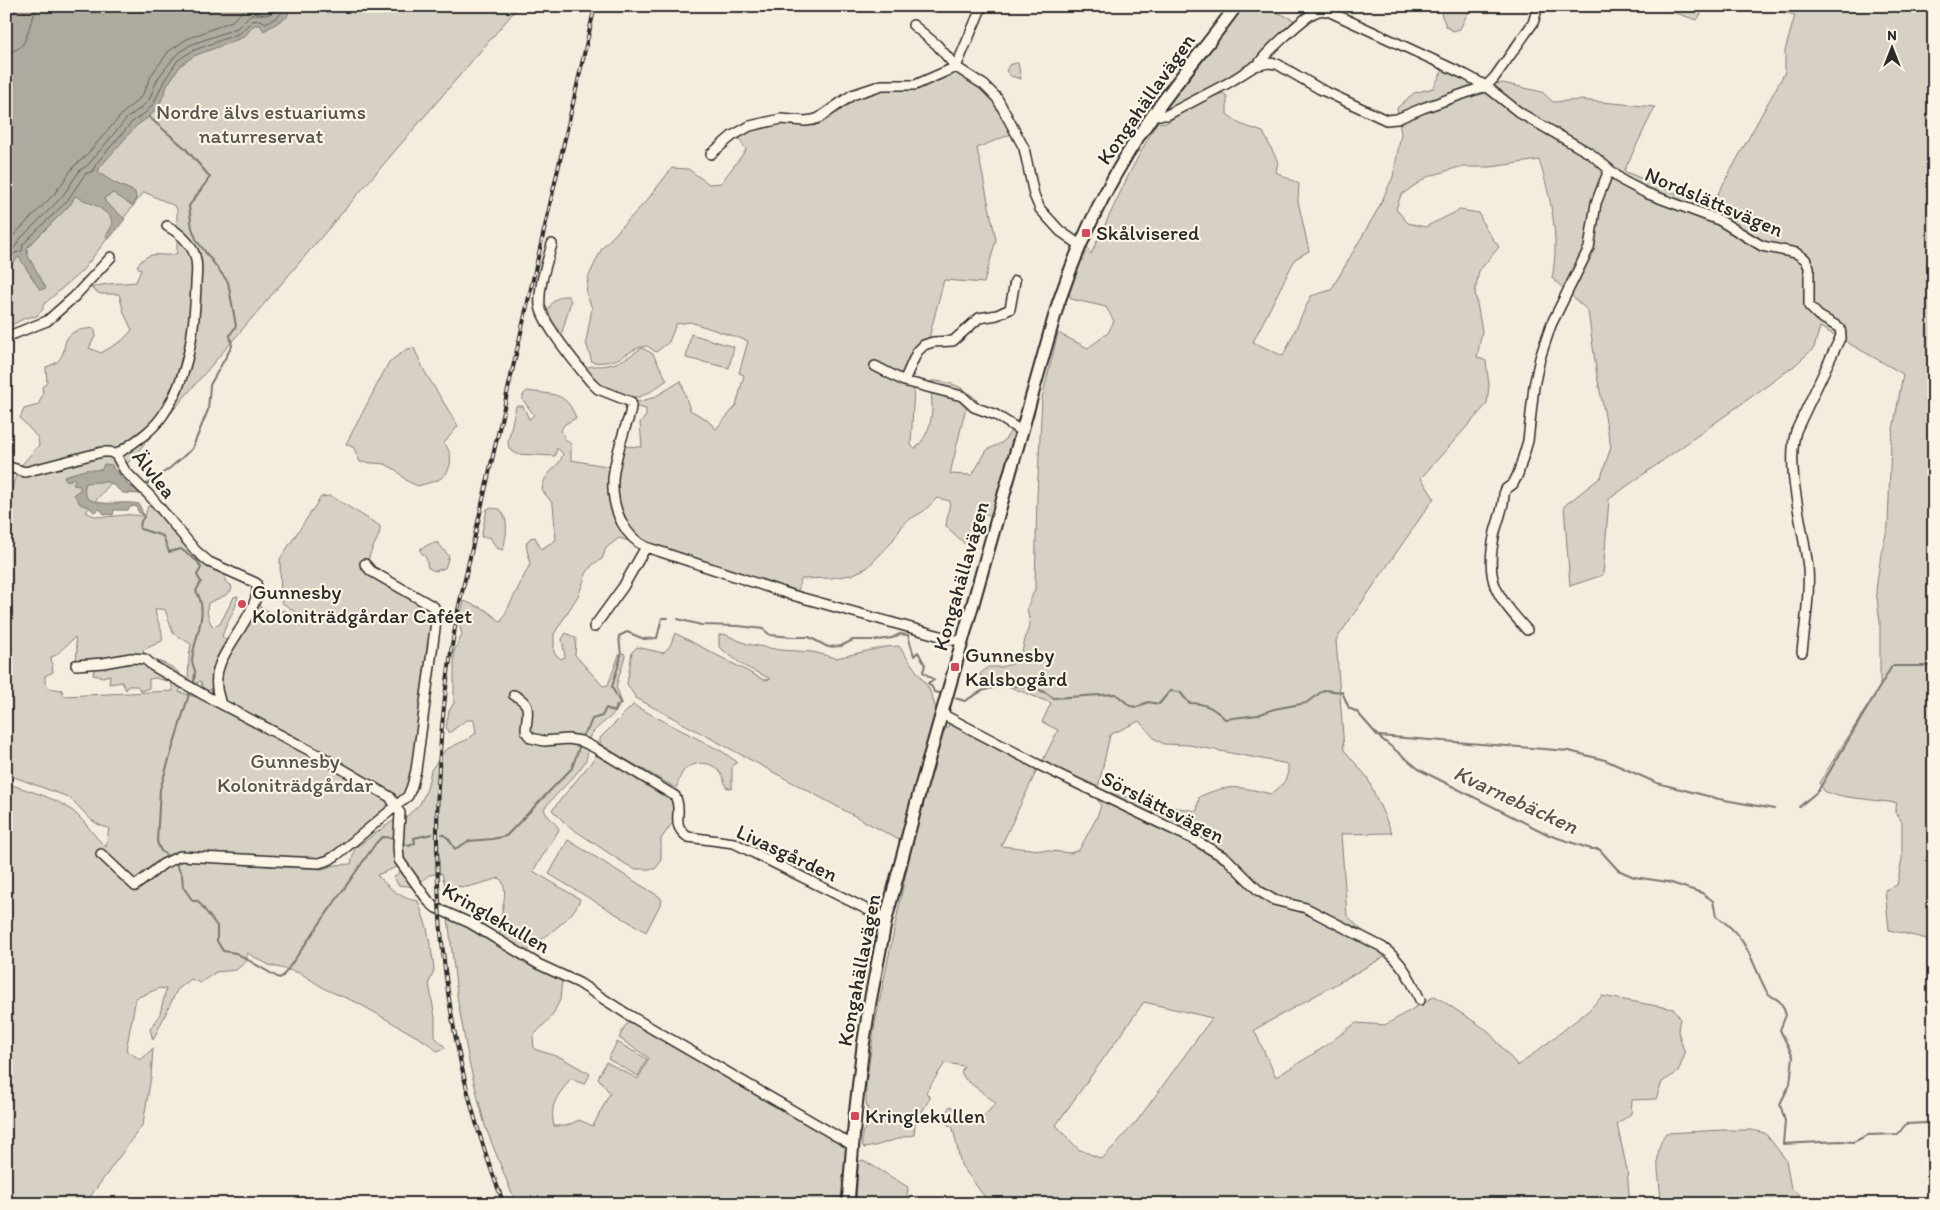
<svg xmlns="http://www.w3.org/2000/svg" width="1940" height="1210" font-family="Itim,sans-serif">
	<style>
		.green { fill: #d6d1c4; stroke: #807e78; fill-rule: evenodd }
		.water { fill: #afaaa0; stroke: #7a7771 }
		.lines { fill: none; stroke-linecap: round; stroke-linejoin: round }
		.shore { stroke: #605e5a; stroke-width: 1 }
		.stream { stroke: #7a7771; stroke-width: 2 }
		.minor-casing { stroke: #2b2b2b; stroke-width: 12 }
		.major-casing { stroke: #2b2b2b; stroke-width: 15 }
		.minor { stroke: #fcf5e5; stroke-width: 9 }
		.major { stroke: #fcf5e5; stroke-width: 11 }
		.rail-casing { stroke: #2b2b2b; stroke-width: 4 }
		.rail { stroke: #fcf5e5; stroke-width: 2; stroke-dasharray: 5.5; stroke-linecap: butt }
		.poi-dot { fill: #d1495b; stroke: #fcf5e5; stroke-width: 2 }
		.labels { text-anchor: middle; stroke-width: 4.5; stroke-linejoin: round; paint-order: stroke }
		.street-label { font-size: 21px; fill: #2b2b2b; stroke: #fcf5e5 }
		.park-label { font-size: 21px; fill: #565451; stroke: #fcf5e5 }
		.poi-label { font-size: 21px; fill: #2b2b2b; stroke: #fcf5e5; text-anchor: start }
		.water-label { font-size: 22px; font-style: italic; fill: #595754; stroke: #fcf5e5 }
	</style>
	<rect width="100%" height="100%" fill="#f4edde"/>
	<filter id="ink" filterUnits="userSpaceOnUse"><feTurbulence type="fractalNoise" baseFrequency=".02" numOctaves="2"/><feDisplacementMap in="SourceGraphic" scale="10" xChannelSelector="R" yChannelSelector="G"/><feConvolveMatrix kernelMatrix="1 2 1 2 8 2 1 2 1" color-interpolation-filters="sRGB"/></filter>
	<g filter="url(#ink)">
		<path class="green" d="M6 6H519L86 512C98 520 111 516 125 515 131 514 138 516 145 516L148 506 151 505 195 556 225 575V581L231 585 232 589 228 594 208 603C206 612 208 618 213 627L220 624 234 597 238 596C236 611 226 622 222 637L227 641 211 689 207 692 203 691 201 681 193 685 188 681 189 658 191 644 173 633 166 612 164 609H155C156 622 164 628 162 641L143 650 145 656C159 663 193 668 179 692L231 707C220 697 218 681 221 667 223 655 250 618 258 606L275 614 284 610 291 615 295 612 281 602 280 559 321 497 331 496 380 526C382 537 368 550 368 564L374 570 409 586 435 611 412 783 401 798 382 811 333 855 319 861 176 853 136 887 176 861 189 859 231 864 322 869 335 865 351 864 355 848 397 818 406 817 420 804 427 789 431 770 445 750 468 739 476 733 474 720H466L449 733 446 727 449 711 454 703V651L462 635 459 622 464 601 486 610 501 622 530 564 526 544 530 538 535 537 541 549 556 540 553 504 542 490C543 472 559 469 563 454L557 448 555 456 517 454 509 449 508 442 516 406H523L529 419 534 415 523 400V395L527 391C553 395 566 391 576 418L565 424 561 430 565 439 571 444V460L617 468 623 446 642 447 640 423 646 416V409L634 406 636 402 653 398 681 381 690 410 706 419 716 429 736 406 744 375 739 373 748 341 690 322 676 324 669 342 656 352 647 346C636 347 629 353 620 358 612 362 601 363 592 362L586 342 592 308 586 293 588 278 602 248 648 199 672 168 688 169 709 184 721 183 746 150 737 135 760 125 787 123 813 125 830 111 862 94 910 84 954 70 966 79 985 88 1000 108 1011 134 977 148 996 240 984 283 944 280 927 345 913 370 914 387 911 445 915 449C933 432 935 407 929 383L931 381C950 381 964 387 977 400L965 411 950 474 972 475 987 450 1003 442 1015 425 1019 428 993 518 985 513 977 515 967 546 946 526 950 501 937 498 924 511 905 522 891 543 867 568 851 575 831 578 801 579 798 591 619 538 606 548 602 559 593 564 586 574 579 594 554 634V653L561 659 565 657 562 639 566 633 576 638 575 655 603 686 608 685 619 655 624 653 625 656 616 687C631 713 602 718 590 736 585 744 590 753 585 762 575 778 556 793 544 809 547 818 556 821 559 830L533 871 580 899C574 920 542 936 527 952L500 936C496 918 512 894 500 878L468 887 445 886 442 873 429 875 415 887 398 885 394 877 401 871 397 867 377 875C389 888 401 899 418 901L427 928 433 960 434 970 429 983 435 1018V1037L446 1048 437 1051 426 1042 358 1003 327 990 300 973 269 965 247 953V961L236 970 216 972 200 983 191 979 177 990 153 1040 150 1029 160 1014 166 989 160 988 136 998 126 1050 141 1060 153 1048 151 1077 143 1124 85 1204H6V783C29 791 55 797 74 812 86 822 94 837 106 847L109 828C89 825 84 808 68 797L6 774V508L18 469 39 445 38 438 20 418 24 409 38 405 43 394 42 387 47 382 46 367C73 359 57 341 74 332 80 329 89 329 94 328L96 335 89 348 101 353 123 340 132 330 124 313 119 294H100L91 288C108 282 119 284 136 282L141 270 137 266C151 246 164 260 177 253V209L175 206 144 192 82 271 43 305V309L37 316 25 318 6 328ZM75 637 77 650 76 661 85 670 94 669 93 675 103 677 110 675 109 684 122 682 126 690 128 686H137L141 691 149 688V679L155 678 171 682 173 691 63 696 62 690 48 688 45 682V676L53 672 51 657 56 655Z
			M1245 6H1264L1294 20 1264 53 1238 72 1168 110H1164Z
			M1459 6H1471L1460 29 1453 31 1446 26 1441 14 1446 8Z
			M1654 6H1706L1697 20Z
			M1754 6H1934V962L1927 939 1889 930 1885 890 1897 885 1902 859V822L1895 812 1897 803 1847 797 1825 792 1819 783 1880 686V623L1876 590 1881 554 1888 526 1891 441 1903 374 1820 327 1814 348 1793 367 1609 499 1603 575 1570 586 1564 506 1601 477 1611 447 1597 376 1588 311 1552 278C1560 238 1551 198 1539 160L1491 167H1459L1427 177 1401 195 1396 209 1408 223 1425 227 1460 210 1479 213 1485 228 1499 247 1479 271 1475 292 1482 331 1477 357 1486 361 1489 385 1487 404 1421 478 1434 498 1336 640 1344 750 1367 777 1392 833 1341 834 1347 915 1386 956 1254 1030 1276 1077 1321 1049 1356 1023 1385 1025 1435 996 1487 1030 1518 1066 1588 1011 1602 996 1674 1009 1680 1018 1678 1031 1685 1054 1678 1072 1662 1082 1656 1099 1632 1100 1631 1114 1617 1124 1627 1170 1630 1204H981L984 1196 961 1165 953 1128 941 1120 950 1106 973 1119 984 1116 996 1103 965 1079 961 1072 964 1066 945 1063 926 1092 930 1098 915 1124 914 1135C897 1137 882 1146 864 1148L862 1145V1133L868 1124 869 1114 866 1103V1085L875 1023 911 848 944 728H948L950 720 1037 770 1001 846 1070 853 1079 850 1096 819 1101 806 1090 785 1042 762 1058 730 1042 722 1051 703 979 675 988 667H1001L1015 663 1020 659 1027 632 1030 624 1027 608 1035 589 1037 496 1042 398 1058 333 1088 348 1108 333 1114 321 1106 307 1071 299 1069 293 1085 245 1091 254 1130 172 1157 122 1166 123 1202 100 1223 93 1227 96V114L1240 124 1263 132 1278 162 1276 172 1299 184 1298 201 1309 251 1295 259 1253 342 1283 356 1311 296 1331 290 1378 209 1393 177 1401 134 1397 108 1414 93 1433 88 1443 70 1472 83 1477 95 1489 93 1494 84 1503 83 1542 92 1553 102 1580 100 1655 107 1624 171 1710 208 1785 72V51L1795 15ZM1139 721 1155 739 1164 744 1189 745 1288 764C1289 779 1283 785 1271 794 1242 787 1228 783 1199 797L1197 811 1171 807 1138 798 1117 795 1098 788 1110 735ZM1144 1002 1212 1018 1137 1121 1102 1159 1078 1149 1056 1125Z
			M1016 63H1018L1021 79 1011 76 1006 71 1009 65Z
			M563 296H568L571 301 561 336 546 317C547 308 554 298 563 296Z
			M691 334 734 347 729 368 686 358Z
			M414 348 425 372 458 426 444 443C454 454 453 472 438 480 432 482 425 484 418 486L407 481 396 470 385 464 360 462 354 448 346 444 389 362 407 349Z
			M642 348 653 354 667 380 650 392 639 397H630L599 387 584 369C592 364 599 367 608 365 621 363 631 355 642 348Z
			M489 508 500 509C510 520 506 537 503 550L496 548 490 537H481L487 509Z
			M432 543H438L449 556 445 568 435 571 428 568 426 558 420 551V549Z
			M675 633 764 680 771 679 744 666 719 647V635L724 634 747 644 781 650 813 652 836 658 885 647 899 646 929 689 937 711 901 841 636 698 627 684 632 652 637 647 663 653 670 646Z
			M633 705 723 752 737 762 732 766V789L726 787C724 781 723 774 717 769 708 760 689 762 682 773 679 778 678 784 676 788L600 745V738Z
			M598 754 675 800V819L661 839V857L660 863 655 869H634L619 860 567 825 552 810Z
			M568 840 660 897 662 901 646 932 549 874Z
			M448 918 460 921 533 967 562 979 560 1000 552 1016 533 1036 534 1049 562 1058 590 1074 585 1084 578 1082 571 1078C558 1096 549 1103 554 1126H566L579 1120 593 1126 610 1093 598 1078 606 1062 638 1079 649 1058 619 1038 625 1026 632 1020 848 1147 842 1204H516L485 1126 469 1062 458 1002Z
			M617 1042 647 1059 638 1076 608 1059Z
			M1724 1130H1752L1765 1133 1786 1160 1791 1189 1814 1204H1661C1661 1181 1651 1153 1666 1133Z
			M863 1160 908 1187 906 1204H856L858 1162Z"/>
		<path class="water" d="M19 6 290 8 287 17 264 31 260 25H254L244 37 194 56 181 65 168 84 159 106 149 117 136 126 100 167 98 172 113 182 135 192 136 198 133 206 113 193 104 198 106 203 125 219 109 239 106 236 113 224 110 216 97 206 75 196 71 204 27 248 28 256 46 288 40 290 19 257 6 269V36L13 13Z
			M104 464 112 465 113 469 117 472 130 487 136 488 141 494 123 493 109 482C103 482 91 482 86 483L84 491 87 498C104 508 121 500 139 504L143 514 139 513 136 506 130 507 128 510H114L113 515 104 514 100 509 94 512 89 507 80 504 74 494 80 490V486L73 485 75 480 73 478 70 481 66 480 64 476C71 474 78 472 85 470 90 469 94 471 102 469Z"/>
		<g class="lines">
			<path class="shore" d="M6 52C24 51 26 39 30 25 32 18 36 14 36 6
				M6 243 55 193 75 165 83 159 123 113 142 96 152 74 169 51 187 39 232 21 245 9 257 6
				M6 253 16 246 19 240 62 197 80 170 88 165 127 118 141 108 149 100 158 78 175 56 190 45 237 28 250 15 259 14 267 15 277 10 279 6
				M6 262 15 253 22 251 23 244 67 201 85 174 93 171 96 164 132 122 145 113 154 103 164 81 178 60 192 51 240 33 252 21 261 20 266 23C275 18 282 17 285 6"/>
			<path class="stream" d="M144 486 170 468 192 449 208 410 210 385 232 346 230 335 236 326 228 282 197 241 192 228 189 206 210 177 185 148 149 117
				M143 514 144 517 141 521 140 529 163 536 169 552 181 549 198 562 201 568 197 575 201 582 196 591C210 612 194 637 192 660 192 664 194 667 195 671 195 675 194 679 194 683
				M678 619 701 625 739 626 763 629 770 635 793 637H809L828 647 841 646 853 640H878L892 638 900 634 908 635 914 656 918 652 925 665 923 672 934 680 928 683 932 687 934 692 940 693
				M955 698 965 701C970 698 976 694 982 691 1002 683 1037 683 1053 698L1116 694 1130 706 1137 707 1148 702 1159 704 1170 691 1180 692 1189 703C1205 703 1214 708 1225 719L1258 715 1274 709 1306 703 1324 690 1342 692 1349 708 1357 712 1378 736 1420 770 1549 835 1591 849H1599L1618 870 1634 877 1668 882 1702 893 1713 901 1716 916C1749 938 1750 960 1767 992 1770 996 1775 998 1779 1001 1783 1004 1784 1010 1786 1015L1780 1030 1793 1056 1790 1084 1780 1104 1785 1121 1783 1144 1840 1141 1853 1142 1868 1135 1898 1134 1906 1124 1926 1123 1934 1131
				M583 734 588 729 592 719 602 716 606 708 615 712 617 705 621 704 612 687 621 656 619 636 627 632 644 639 657 638 662 618H668
				M1379 736 1569 751 1605 760 1657 783 1719 799 1774 809
				M1799 807 1818 791 1892 666H1934
				M442 834 448 838 455 849 469 841 492 839 506 836 572 768 580 745
				M402 842 409 846 415 843 414 838 432 834
				M169 857 161 851 157 842 160 789 190 691
				M175 862 182 875 183 887 193 901H198L217 926V941L223 951 236 953 279 978 283 976 376 843 382 837 395 838"/>
			<defs>
				<path id="minor" d="M913 25 937 45 956 67 984 85 997 98 1024 148 1034 195 1040 209 1060 231 1080 245
					M1259 64C1263 55 1305 17 1314 13 1320 10 1323 10 1330 12L1466 75 1486 86 1494 78 1533 23 1536 13V6
					M1155 112 1159 115H1167L1228 83 1255 66 1268 63 1277 64 1320 89 1386 120 1397 119 1423 108 1486 86 1520 113 1591 154 1623 181 1646 193 1719 220 1762 246 1796 253 1805 259 1809 267V306L1819 316 1840 328 1841 336 1796 431C1785 468 1804 529 1808 568 1810 595 1805 624 1802 652
					M711 154 732 136 750 126 781 119 805 121 813 120 819 118 852 95 882 85H915L956 67 982 6
					M552 244C547 263 538 286 540 306 543 324 577 365 590 381L598 389 631 402C632 411 628 420 625 428 615 461 605 490 622 523 628 534 635 542 646 547
					M6 337 47 321 74 297 111 257
					M875 366 904 381 962 396 974 407 996 415 1021 431
					M904 381 917 352 924 345 933 342 953 341 979 318 997 315 1010 309 1015 281
					M116 455C132 443 151 433 163 415 189 377 195 328 196 283 197 271 198 259 192 249 186 238 178 232 167 226
					M6 466 25 472 102 452H110L116 455 125 471 150 496 196 551 209 562 256 583C264 603 227 644 220 664 217 671 216 680 217 688 217 693 220 697 220 703
					M594 627 623 587 646 547 792 595 962 642
					M1527 630C1496 595 1484 581 1495 532 1498 520 1504 507 1504 494L1506 489 1513 484 1518 474 1528 441 1534 386 1540 358 1551 325 1589 248 1596 203 1609 170
					M76 665 103 663 131 658 145 659 153 666 206 696 322 757 390 797 400 813 398 846 399 860 429 902 436 908 470 923 538 964 579 983 627 1014 852 1145
					M514 695C534 705 526 713 526 732L531 738 544 741 568 739 581 741 597 749 675 796C684 812 669 824 688 837L734 843 886 919
					M942 714 1037 764 1195 840 1227 859 1259 891 1274 900 1306 908 1382 947C1401 960 1411 979 1420 1000
					M101 854 135 886 163 864 180 856 319 863 329 860 338 854 408 796 412 786 416 770 437 614 434 607 371 571 365 564"/>
				<path id="major" d="M848 1204 855 1116 863 1046 870 1002 886 919 920 790 1058 304C1080 239 1110 177 1149 121 1176 81 1208 45 1236 6"/>
			</defs>
			<use href="#minor" class="minor-casing"/>
			<use href="#major" class="major-casing"/>
			<use href="#minor" class="minor"/>
			<use href="#major" class="major"/>
			<defs>
				<path id="rail" d="M504 1204C429 1016 422 806 458 610L595 6"/>
			</defs>
			<use href="#rail" class="rail-casing"/>
			<use href="#rail" class="rail"/>
		</g>
	</g>
	<g class="poi-dot">
		<rect x="1081" y="228" width="10" height="10" rx="2.5"/>
		<circle cx="242" cy="604" r="5"/>
		<rect x="950" y="662" width="10" height="10" rx="2.5"/>
		<rect x="850" y="1111" width="10" height="10" rx="2.5"/>
	</g>
	<g class="labels">
		<g class="street-label">
			<text transform="translate(1146 99) rotate(-55)" y="7">Kongahällavägen</text>
			<text transform="translate(1714 202) rotate(23)" y="7">Nordslättsvägen</text>
			<text transform="translate(154 474) rotate(51)" y="7">Älvlea</text>
			<text transform="translate(961 576) rotate(-74)" y="7">Kongahällavägen</text>
			<text transform="translate(1163 807) rotate(27)" y="7">Sörslättsvägen</text>
			<text transform="translate(787 853) rotate(25)" y="7">Livasgården</text>
			<text transform="translate(496 918) rotate(30)" y="7">Kringlekullen</text>
			<text transform="translate(859 970) rotate(-79)" y="7">Kongahällavägen</text>
		</g>
		<g class="park-label">
			<text x="261" y="119">Nordre älvs estuariums<tspan x="261" dy="24">naturreservat</tspan></text>
			<text x="295" y="768">Gunnesby<tspan x="295" dy="24">Koloniträdgårdar</tspan></text>
		</g>
		<g class="poi-label">
			<text x="1096" y="240">Skålvisered</text>
			<text x="252" y="599">Gunnesby<tspan x="252" dy="24">Koloniträdgårdar Caféet</tspan></text>
			<text x="965" y="662">Gunnesby<tspan x="965" dy="24">Kalsbogård</tspan></text>
			<text x="865" y="1123">Kringlekullen</text>
		</g>
		<g class="water-label">
			<text transform="translate(1516 799) rotate(25)" y="8">Kvarnebäcken</text>
		</g>
	</g>
	<rect width="1940" height="1210" fill="none" stroke="#fcf5e5" stroke-width="25"/>
	<rect x="12" y="12" width="1915" height="1185" fill="none" stroke="#2b2b2b" stroke-width="2" filter="url(#ink)"/>
	<g transform="translate(1892 48)" stroke="#fcf5e5" stroke-width="4" paint-order="stroke">
	<path d="M0-4L9 19L0 12L-9 19Z" fill="#2b2b2b"/>
	<text y="-8" font-size="14" font-weight="bold" text-anchor="middle" fill="#2b2b2b">N</text>
	</g>
</svg>
